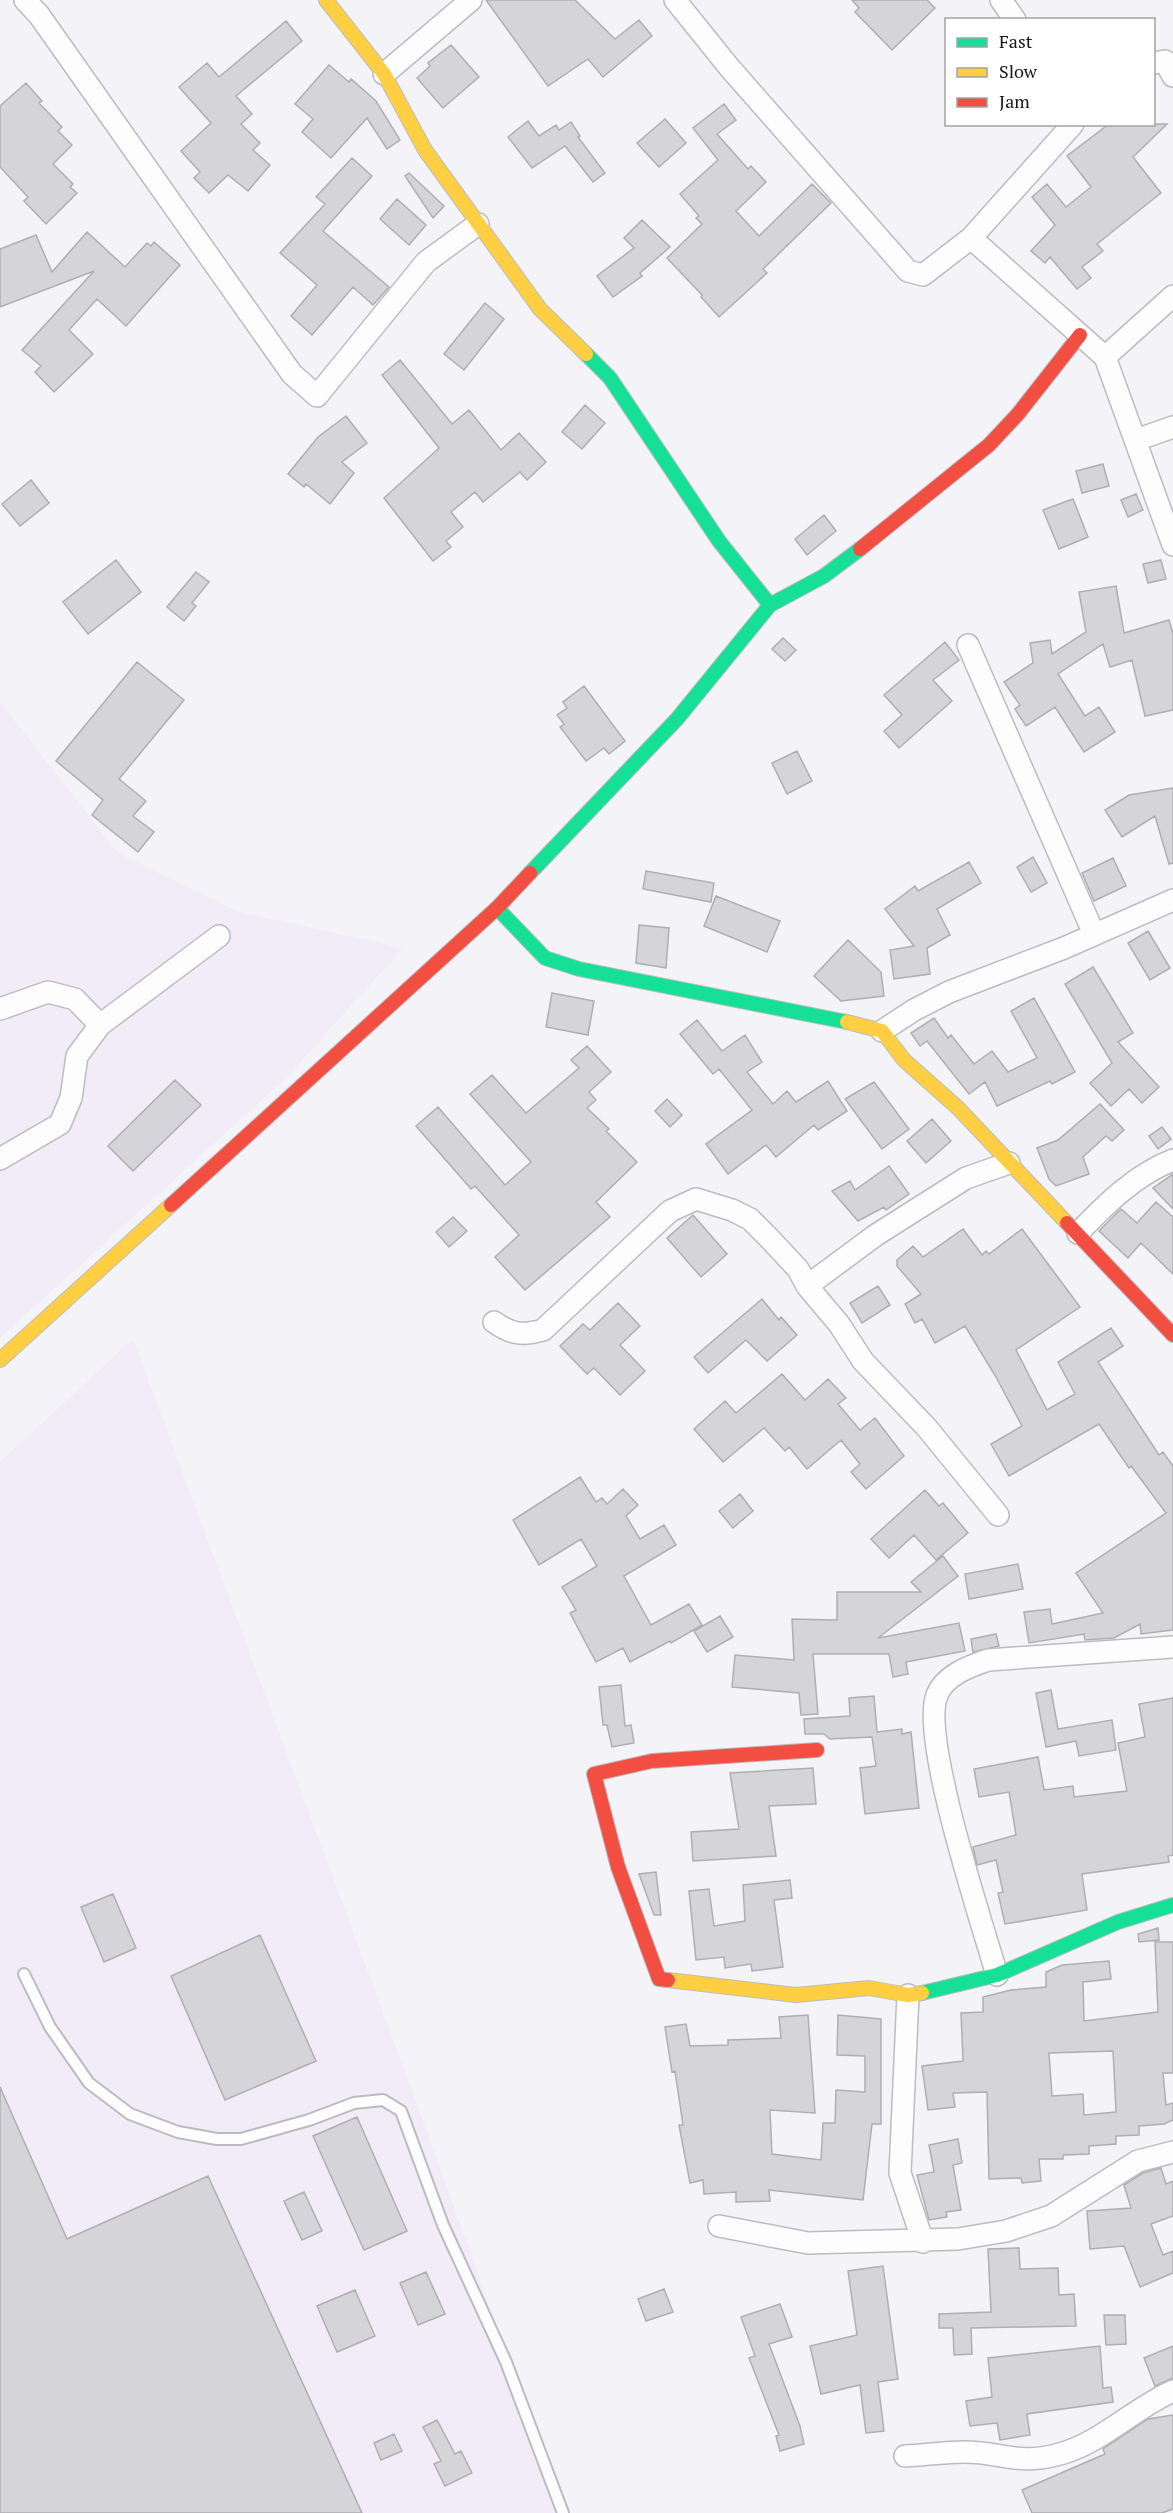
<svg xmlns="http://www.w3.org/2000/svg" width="1173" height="2513" font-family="'PT Serif',serif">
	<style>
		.industrial { fill: #f2ebf8 }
		.building { fill: #d5d5d9; stroke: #afafb2; stroke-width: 1.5; fill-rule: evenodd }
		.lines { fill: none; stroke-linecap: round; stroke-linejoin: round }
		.lane-casing { stroke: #bcbcc0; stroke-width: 14 }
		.street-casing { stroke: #bcbcc0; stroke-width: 24 }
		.fast-casing { stroke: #bcbcc0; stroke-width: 16 }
		.slow-casing { stroke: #bcbcc0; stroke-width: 16 }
		.jam-casing { stroke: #bcbcc0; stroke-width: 16 }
		.lane { stroke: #fdfdfe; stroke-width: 10 }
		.street { stroke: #fdfdfe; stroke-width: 21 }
		.fast { stroke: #16e098; stroke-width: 14 }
		.slow { stroke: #ffcf43; stroke-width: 14 }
		.jam { stroke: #f24e42; stroke-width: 14 }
	</style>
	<rect width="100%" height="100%" fill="#f4f4f8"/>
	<path class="industrial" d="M0 702 118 853 236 911 403 948 287 1077 0 1338Z
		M133 1339 407 2077 565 2513H0V1462Z"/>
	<path class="building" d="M486 0H575L615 39 639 20 652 36 603 77 588 59 548 86Z
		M852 0H927L935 8 892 50 855 12 859 8Z
		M286 21 302 41 236 96 252 114 241 124 260 143 253 150 270 165 248 191 228 175 209 193 194 178 200 172 181 151 211 123 179 87 207 63 219 77Z
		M451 45 479 77 443 108 417 78 430 66 428 63Z
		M329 65 349 82 351 79 376 101 400 140 387 149 367 118 331 158 302 132 313 119 295 104Z
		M26 83 42 101 39 103 62 127 58 131 72 145 53 164 73 184 70 187 77 193 46 224 24 201 28 197 0 167V106Z
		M724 104 736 120 717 134 748 169 751 166 766 182 736 211 759 236 812 184 831 203 763 269 767 273 719 317 701 297 702 295 667 258 702 224 696 218 699 216 680 194 718 160 693 128Z
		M665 119 686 143 659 167 637 143Z
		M528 121 539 136 556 125 559 130 571 122 580 136 578 137 605 173 593 182 565 146 532 168 508 137Z
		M1109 124H1167L1133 157 1161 193 1097 244 1103 251 1082 267 1091 278 1077 289 1050 257 1045 263 1031 251 1055 225 1032 197 1047 184 1066 207 1091 187 1067 156Z
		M352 158 372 176 323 231 389 287 373 305 353 287 312 335 291 316 317 285 280 253 325 204 316 197Z
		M409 173 444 206 433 218 405 176Z
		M397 199 426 225 409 245 380 219Z
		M642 220 670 247 640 273 642 276 613 297 597 276 634 248 624 238Z
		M87 232 125 267 147 243 151 246 154 242 180 265 126 326 97 299 69 330 93 354 54 392 35 372 41 366 22 350 94 271 0 307V249L36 235 52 272Z
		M485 303 504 319 464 370 444 354Z
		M400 360 452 424 469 410 501 450 519 433 546 462 527 480 520 472 483 502 475 492 451 512 463 527 446 541 451 547 433 561 384 498 439 448 382 375Z
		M585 405 605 423 582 449 562 432Z
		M346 416 367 443 342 462 354 473 330 504 306 484 304 487 288 474 318 437Z
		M1103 464 1109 486 1082 493 1076 471Z
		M31 480 49 503 20 526 2 504Z
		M1136 494 1143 510 1128 517 1121 500Z
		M1073 499 1088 537 1059 549 1043 510Z
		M824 515 836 531 807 555 795 539Z
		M116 560 141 592 88 634 63 602Z
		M1161 560 1166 579 1148 583 1143 564Z
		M196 572 209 582 192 603 196 606 184 621 167 607Z
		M1116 586 1124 633 1169 620 1173 634V710L1145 716 1132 660 1110 667 1103 644 1058 674 1085 716 1099 707 1115 732 1084 752 1055 707 1026 726 1015 709 1020 705 1004 682 1033 663 1030 643 1050 640 1052 654 1086 632 1079 592Z
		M783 638 796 650 785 661 772 649Z
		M945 642 959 660 933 680 952 701 899 748 884 731 902 715 884 695Z
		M137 662 184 700 119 779 146 801 133 816 154 832 138 852 92 815 103 800 56 761Z
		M584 686 625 741 609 754 604 748 586 761 560 727 564 724 557 715 567 708 563 702Z
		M797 751 812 781 787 794 772 763Z
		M1173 788V863L1169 864 1155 816 1122 837 1105 810 1129 795Z
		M1033 857 1047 883 1031 892 1017 867Z
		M1113 858 1126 886 1094 901 1082 873Z
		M969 862 981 883 937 909 950 935 927 948 930 974 894 979 890 950 914 946 885 909 915 886 918 891Z
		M646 871 714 883 711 902 643 889Z
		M716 896 780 921 767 952 704 926Z
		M639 925 669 928 666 968 636 963Z
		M1148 931 1170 968 1150 980 1128 943Z
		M848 940 881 972 884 996 841 1001 814 976Z
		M1093 967 1133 1033 1118 1042 1159 1087 1142 1103 1129 1089 1111 1106 1090 1083 1112 1063 1065 984Z
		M552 993 594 1001 588 1035 546 1027Z
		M1034 998 1075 1072 1052 1084 1050 1081 997 1106 985 1082 969 1094 927 1041 920 1046 911 1033 934 1018 948 1038 951 1035 974 1064 992 1051 1008 1072 1037 1058 1011 1011Z
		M697 1020 722 1051 745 1035 762 1062 747 1072 773 1104 787 1091 796 1102 828 1081 847 1111 818 1130 814 1125 776 1157 766 1145 728 1174 706 1144 752 1110 719 1069 713 1074 680 1034Z
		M587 1046 611 1072 589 1092 596 1100 587 1108 609 1129 606 1131 637 1162 596 1202 610 1217 525 1290 495 1257 519 1235 475 1186 471 1189 416 1126 438 1107 505 1185 531 1162 470 1094 492 1075 526 1113 579 1068 571 1060Z
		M175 1080 201 1105 133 1171 108 1146Z
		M874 1082 909 1129 882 1149 845 1099Z
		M667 1099 682 1115 670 1127 655 1111Z
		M1100 1104 1124 1130 1112 1141 1106 1136 1083 1157 1089 1174 1056 1186 1049 1179 1037 1148 1058 1140Z
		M932 1119 951 1141 926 1163 907 1141Z
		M1162 1127 1171 1139 1158 1149 1149 1136Z
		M889 1166 909 1194 886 1210 884 1207 858 1221 832 1191 850 1181 855 1190Z
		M1173 1174V1209L1153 1188Z
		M1156 1202 1173 1217V1274L1141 1243 1128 1258 1099 1231 1121 1209 1137 1223Z
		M693 1215 727 1254 701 1277 667 1238Z
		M453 1217 467 1231 449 1247 436 1232Z
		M963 1229 982 1255 986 1251 989 1254 1022 1229 1080 1307 1016 1350 1047 1410 1075 1394 1058 1362 1111 1328 1123 1346 1098 1362 1159 1455 1163 1452 1173 1466V1630L1141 1634 1140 1624 1114 1638 1085 1640 1084 1634 1029 1643 1024 1612 1050 1609 1052 1624 1103 1613 1076 1573 1166 1513 1131 1466 1129 1468 1099 1424 1009 1476 991 1444 1022 1426 996 1377 965 1326 935 1343 922 1319 915 1323 905 1304 921 1294 897 1266V1260L913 1246 923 1257Z
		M878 1286 890 1305 862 1323 850 1303Z
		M762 1299 779 1320 781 1317 797 1335 767 1361 746 1340 708 1373 694 1357Z
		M618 1303 640 1326 620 1345 645 1371 620 1395 594 1368 587 1374 560 1346 583 1324 590 1330Z
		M782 1374 805 1400 828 1379 846 1398 838 1404 860 1430 875 1418 904 1456 866 1489 851 1472 860 1464 841 1440 807 1469 789 1447 785 1451 764 1428 723 1462 694 1429 725 1401 736 1413Z
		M580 1477 596 1502 602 1498 607 1504 623 1489 638 1505 626 1516 640 1539 664 1525 676 1545 624 1576 651 1625 689 1604 702 1625 671 1643 670 1641 630 1662 623 1648 596 1662 570 1613 576 1610 562 1587 597 1566 581 1539 539 1565 513 1520Z
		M925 1490 939 1506 943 1503 968 1533 936 1560 914 1535 889 1558 871 1539Z
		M740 1494 753 1511 733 1528 719 1511Z
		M943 1556 958 1576 878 1638 959 1623 965 1651 906 1662 908 1674 893 1677 889 1654H813L818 1714 801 1715 799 1693 732 1687 735 1655 794 1660 792 1619 837 1620V1592H921L911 1582Z
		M1018 1564 1023 1589 969 1599 965 1574Z
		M720 1616 733 1637 707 1652 694 1631Z
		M996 1634 999 1646 973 1652 971 1639Z
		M621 1685 625 1726 631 1725 634 1743 612 1747 607 1725H603L599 1687Z
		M1051 1690 1058 1729 1112 1720 1116 1750 1079 1756 1076 1741 1046 1747 1036 1693Z
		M874 1696 877 1732 902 1729V1734L911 1732 919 1808 865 1814 860 1768 876 1766 872 1737 830 1739 824 1734H805L804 1719 850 1716 849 1698Z
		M1173 1698V1855L1168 1856 1169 1862 1082 1874 1087 1910 1005 1924 998 1893 1003 1892 996 1860 977 1865 973 1847 1016 1835 1009 1792 979 1797 974 1769 1038 1757 1044 1790 1073 1786 1074 1797 1127 1791 1118 1743 1145 1737 1139 1704Z
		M813 1768 816 1804 769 1806 776 1856 693 1861 691 1832 739 1829 730 1773Z
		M656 1872 661 1915H654L639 1874Z
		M790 1880 792 1898 774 1900 783 1967 752 1971 751 1964 725 1968 724 1957 696 1960 689 1891 709 1889 714 1926 745 1921 743 1885Z
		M113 1894 136 1948 104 1962 81 1907Z
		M1158 1928 1159 1940 1139 1942 1138 1934Z
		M260 1935 316 2061 225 2100 171 1976Z
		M1155 1942H1173V2073H1163L1166 2105 1173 2103V2120L1164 2124 1139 2126V2135L1116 2136V2144L1089 2146V2154L1063 2155V2159H1039L1041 2181 1022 2183 1021 2178 989 2179 987 2092 953 2093 955 2107 928 2110 922 2066 963 2061 961 2013 983 2012V1997L1011 1990 1046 1987V1972L1062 1965 1109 1961 1111 1979 1083 1982 1084 2021 1158 2012ZM1113 2051 1116 2112 1084 2115 1083 2094 1052 2096 1049 2053Z
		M808 2015 815 2113 770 2110 772 2154 821 2160 823 2123H835L836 2090 865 2092V2056L837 2055 838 2015 881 2019V2124H872L863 2200 769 2190 770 2201 736 2202V2192L704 2194 703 2180 690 2183 679 2125H683L675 2071 672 2072 665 2027 686 2024 690 2046 728 2045V2040L781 2038 779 2017Z
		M0 2087 67 2239 208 2176 362 2513H0Z
		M357 2117 407 2231 364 2250 313 2136Z
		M958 2139 962 2163 953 2165 961 2210 946 2212 947 2217 929 2220 917 2175 934 2172 929 2145Z
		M1161 2168 1166 2184 1173 2181V2216L1151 2224 1163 2255 1173 2251V2273L1140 2287 1124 2246 1090 2249 1087 2211 1131 2208 1124 2185 1143 2173Z
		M304 2192 322 2231 302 2240 284 2201Z
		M1019 2248 1020 2269 1058 2268 1059 2295 1074 2294 1076 2326 971 2328 972 2354 954 2355 953 2328H939V2314L991 2312 988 2249Z
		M883 2266 898 2379 878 2382 884 2431 866 2433 860 2385 821 2394 810 2346 857 2335 848 2271Z
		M426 2272 445 2314 418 2325 400 2283Z
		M664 2289 673 2312 646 2321 638 2299Z
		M355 2290 375 2336 337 2352 317 2306Z
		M780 2304 792 2337 769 2344 800 2426 804 2444 780 2451 776 2436 779 2435 749 2358 755 2356 741 2317Z
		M1104 2315H1125L1126 2344 1106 2345Z
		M1100 2346 1103 2388 1111 2387 1113 2402 1027 2414 1030 2435 1000 2440 997 2423 970 2426 966 2401 992 2397 988 2358Z
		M1173 2346V2378L1155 2386 1144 2358Z
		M1173 2415V2509L1162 2513H1032L1022 2490 1105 2454 1103 2449 1148 2419Z
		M437 2420 455 2454 461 2451 472 2473 445 2486 434 2464 441 2461 423 2427Z
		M394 2434 402 2451 381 2460 374 2443Z"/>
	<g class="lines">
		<defs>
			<path id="lane" d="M24 1974 50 2027 89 2083 130 2114 178 2132 217 2139H241L309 2120 354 2103 383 2100 401 2111 443 2225 506 2362 563 2513"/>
			<path id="street" d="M25 0 39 15 292 374 317 396 426 262 478 224
				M675 0 729 67 908 271 923 275 971 238 1073 124
				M1001 0 1015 20
				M1154 63 1165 61 1173 76
				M384 74 471 0
				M971 238 1105 357 1173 545
				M1105 357 1173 296
				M1136 440 1173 427
				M968 645 1094 934
				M0 1009 48 992 75 999 100 1025 77 1056 71 1098 60 1124 0 1159
				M100 1025 219 936
				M882 1031 914 1010 949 992 1064 948 1173 900
				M1078 1233C1106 1204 1135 1175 1173 1160
				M807 1286 876 1235 966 1178 1009 1163
				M494 1322C511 1334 522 1336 543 1330L670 1211 696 1199 732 1210 750 1219 768 1237 798 1269 807 1286 839 1324 863 1361 927 1428 998 1515
				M997 1975C982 1923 920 1737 937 1695 945 1675 970 1666 988 1660L1173 1647
				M908 1995 900 2173 923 2242
				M719 2226 808 2243 958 2239 1006 2231 1051 2216 1138 2161 1173 2152
				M905 2456C925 2455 945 2452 965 2452 1000 2452 1018 2465 1056 2455 1101 2444 1132 2409 1173 2391"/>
			<path id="fast" d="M586 354 610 378 719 541 770 605
				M530 873 677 719 770 605 824 576 860 549
				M497 908 545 958 579 969 847 1022
				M922 1993 997 1975 1118 1922 1173 1905"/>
			<path id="slow" d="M326 0 384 74 425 150 540 309 586 354
				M847 1022 882 1031 904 1060 958 1108 1067 1223
				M0 1360 171 1205
				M668 1980 796 1995 869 1988 908 1995 922 1993"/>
			<path id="jam" d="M860 549 989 445 1018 414 1080 335
				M171 1205 497 908 530 873
				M1067 1223 1173 1335
				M668 1980 659 1979 618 1867 594 1774 652 1761 817 1750"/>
		</defs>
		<use href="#lane" class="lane-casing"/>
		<use href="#street" class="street-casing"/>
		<use href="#fast" class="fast-casing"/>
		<use href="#slow" class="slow-casing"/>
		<use href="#jam" class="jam-casing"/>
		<use href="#lane" class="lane"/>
		<use href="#street" class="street"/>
		<use href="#fast" class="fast"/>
		<use href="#slow" class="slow"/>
		<use href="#jam" class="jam"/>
	</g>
	<rect x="945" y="18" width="210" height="108" fill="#ffffff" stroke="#a2a2a3" stroke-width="1.5"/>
	<rect x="957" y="38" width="30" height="9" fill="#16e098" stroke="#a2a2a3" stroke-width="1.5"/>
	<text x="999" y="48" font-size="18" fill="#171719">Fast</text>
	<rect x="957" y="68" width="30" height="9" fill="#ffcf43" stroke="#a2a2a3" stroke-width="1.5"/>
	<text x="999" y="78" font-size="18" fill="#171719">Slow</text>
	<rect x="957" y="98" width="30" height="9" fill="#f24e42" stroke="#a2a2a3" stroke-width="1.5"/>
	<text x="999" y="108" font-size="18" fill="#171719">Jam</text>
</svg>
